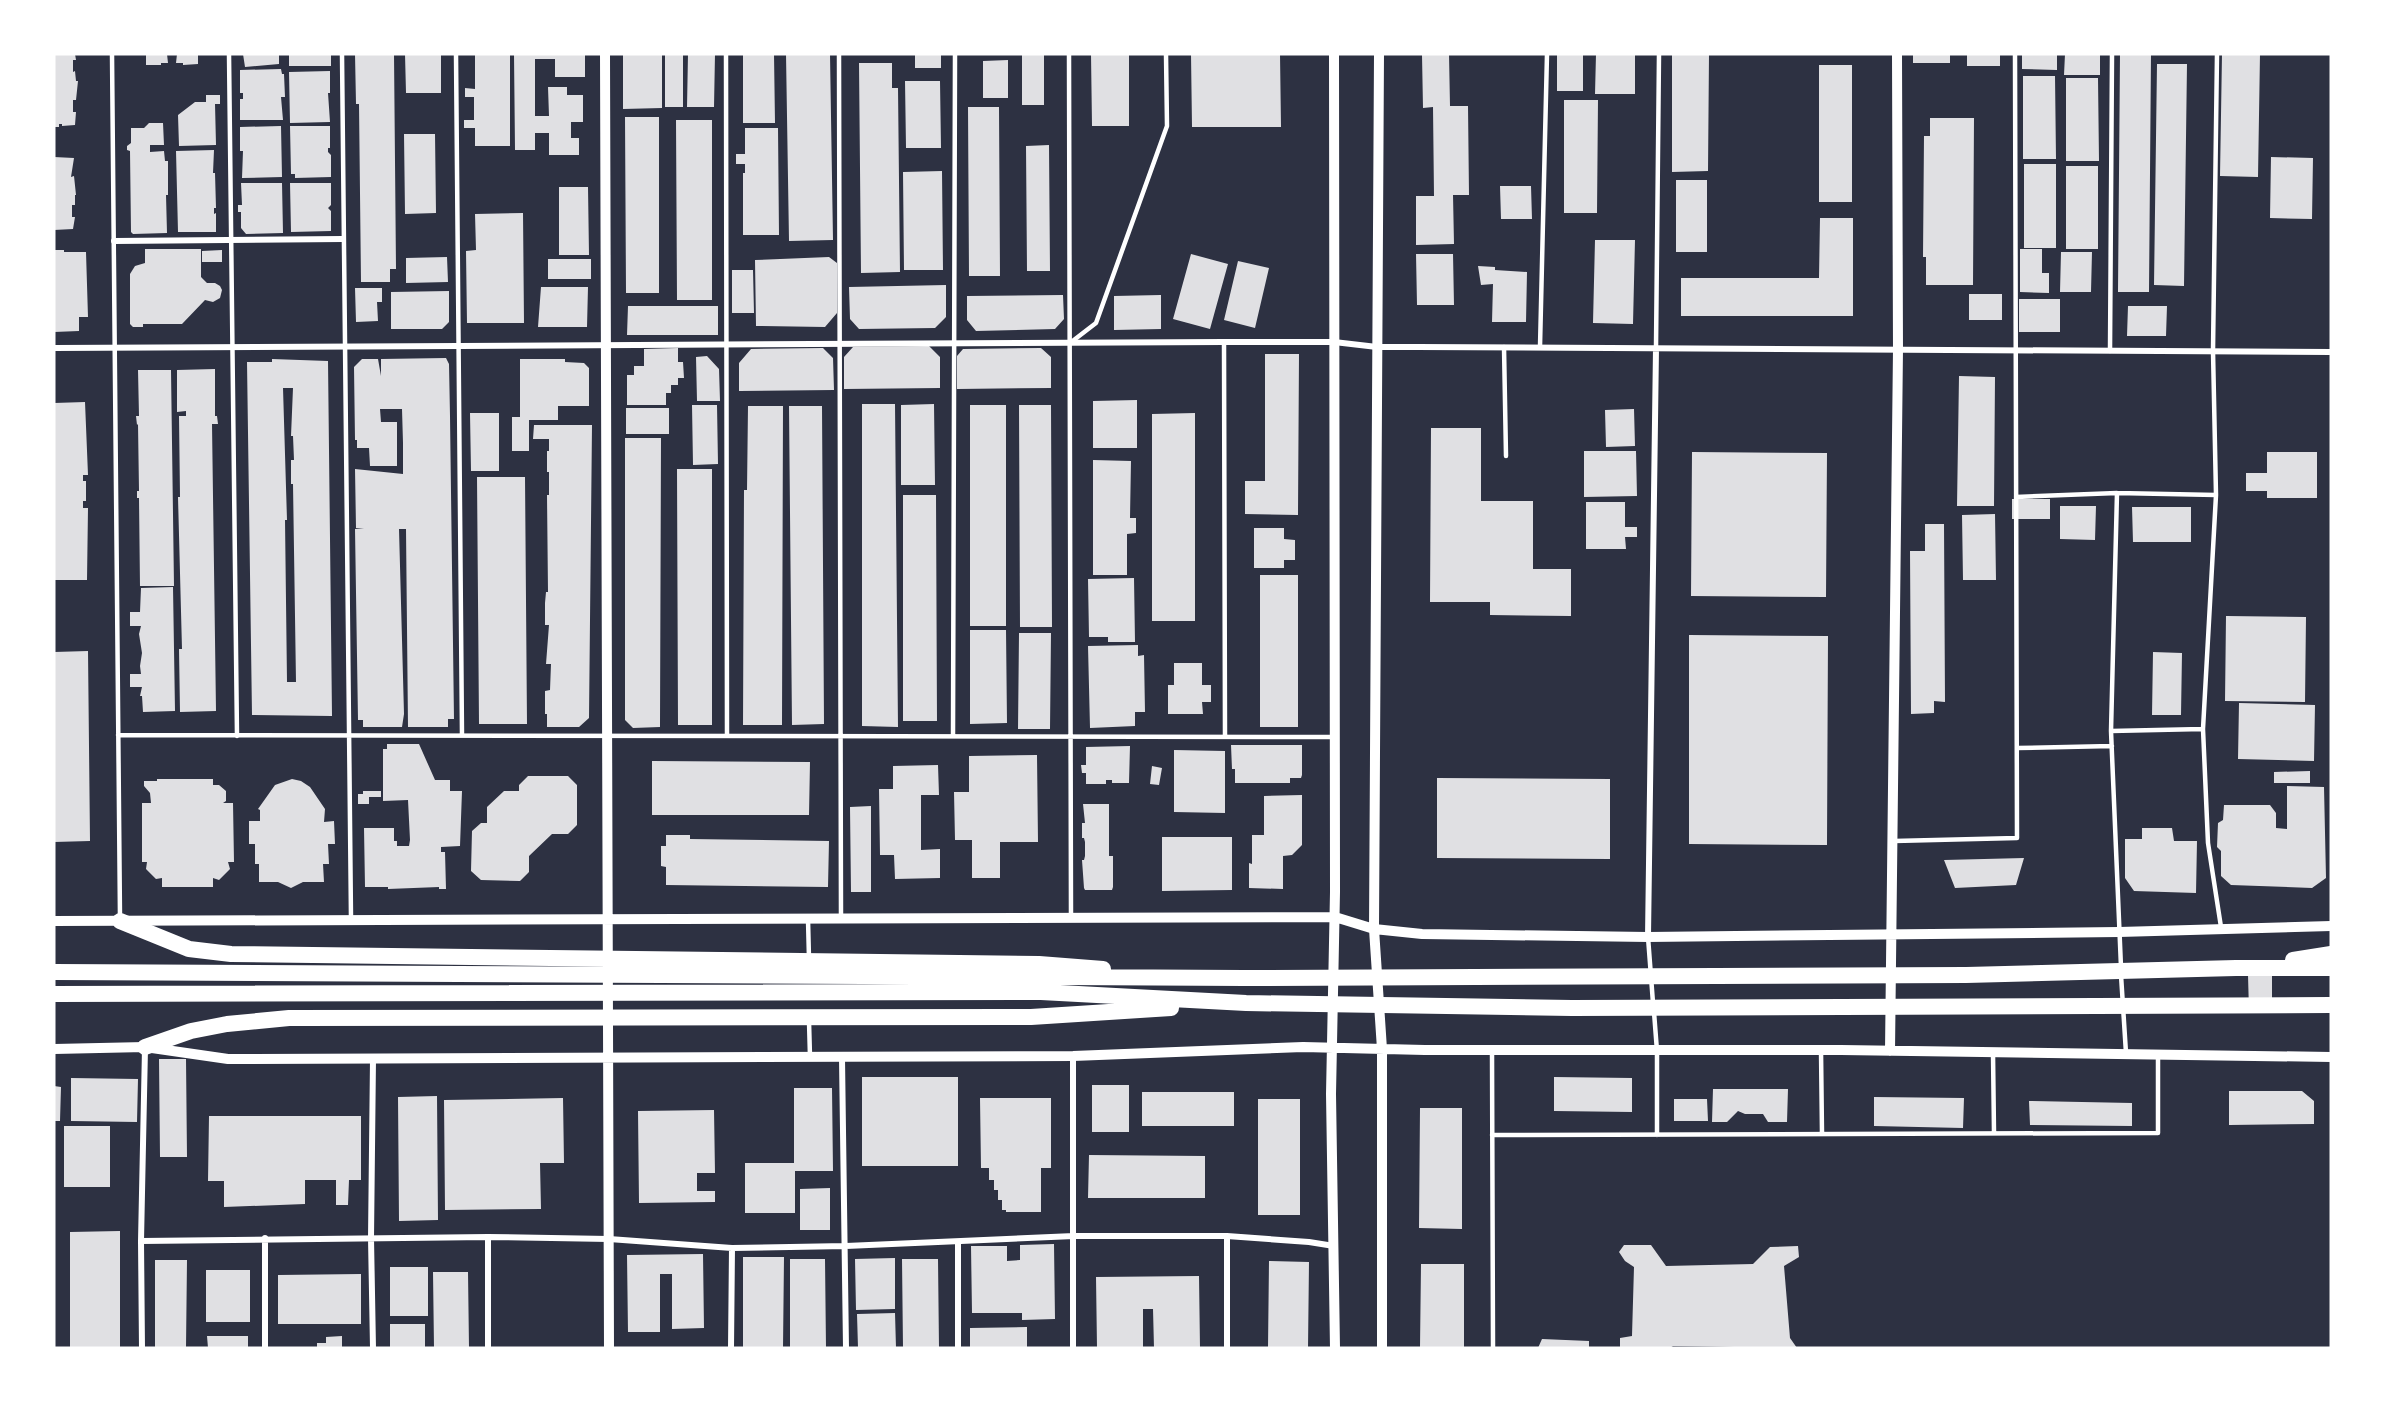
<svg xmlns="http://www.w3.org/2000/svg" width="2385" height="1402" font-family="'Crimson Pro',serif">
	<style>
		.building { fill: #e0e0e3; fill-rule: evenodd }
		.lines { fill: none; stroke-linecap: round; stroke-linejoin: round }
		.service { stroke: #fff; stroke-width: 4.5 }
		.minor { stroke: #fff; stroke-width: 6 }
		.tertiary { stroke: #fff; stroke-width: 10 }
		.trunk { stroke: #fff; stroke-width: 16 }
	</style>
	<rect width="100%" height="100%" fill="#2d3142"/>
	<path class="building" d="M54 54H75L76 60H73V72L75 71 76 81H78L76 100H73V112H76L75 125 62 126V124H59V127H54Z
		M146 54H167L168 63H161V65H146Z
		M177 54H198V64L183 65V63H176Z
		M243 54H279V64L245 67Z
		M289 54H331V66H289Z
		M355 54H394L396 269H390V282H361L359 104H356Z
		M405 54H441V93H406Z
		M475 54H510V146H475V128H464V120H474V97H465V88L475 89Z
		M514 54H585V77H555V59H535V116H549L548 87H567V95H583V122H571V138H579V155H549V133H535V150H515Z
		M623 54H662V108L623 109Z
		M665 54H683V107H665Z
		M688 54H715L714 107H687Z
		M743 54H774L775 123H743Z
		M786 54H830L833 240 789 241Z
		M915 54H941V68H915Z
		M1022 54H1044V105H1022Z
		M1091 54H1129V126H1092Z
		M1191 54H1280L1281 127H1192Z
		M1442 54H1449L1450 106H1468L1469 195H1453L1454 244 1416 245V196H1434L1433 107 1423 108 1422 55Z
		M1557 54H1583V91H1557Z
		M1596 54H1635V94H1595Z
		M1672 54H1709L1708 171 1672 172Z
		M1913 54H1950V63H1913Z
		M1967 54H2000V66H1967Z
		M2022 54H2057V70L2022 69Z
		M2065 54H2100V75H2064Z
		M2120 54H2151L2149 292H2118Z
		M2222 54H2260L2258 177 2220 176Z
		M1008 60V98H983V61Z
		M859 63H892V88H898L900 272 861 273Z
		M2157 64H2187L2184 286 2154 285Z
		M1819 65H1852V202H1819Z
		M281 69 282 74H284L285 97H281L283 120H240V99H243V93H240V70Z
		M330 71V93H328L330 122 290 123 289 72Z
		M2023 76H2055L2056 159H2023Z
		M2066 78H2098L2099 161H2066Z
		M905 81H940L941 148H906Z
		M206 95H220V104H215L216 145 179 146 178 115 195 102H206Z
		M1564 100H1598L1597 213H1564Z
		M968 107H999L1000 276H969Z
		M625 117H659V293H626Z
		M1930 118H1974L1973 285H1926V257H1923L1924 136H1930Z
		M676 120H712V300H677Z
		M149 123H163L164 145H150V152L164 151 165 161H168V195H166L167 233 133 234 131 232 130 151 127 150V146L131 143V128H144Z
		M281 126 282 177 242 178 243 151H240V127Z
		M290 126H330V148H328V152L331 155V177L295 178V174H291Z
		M745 128H778L779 235H743V173H745V164H736V154H745Z
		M404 134H435L436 213 405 214Z
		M1049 145 1050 271H1027L1026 146Z
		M214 150 213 173H215L216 208H214V214L216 213V232H178L176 151Z
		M54 157 74 158 71 177 74 176 76 195H75V205H72V217H75L73 229 54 230Z
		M2271 157 2313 158 2312 219 2270 218Z
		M2024 164H2056V248H2024Z
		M2066 166H2098V249H2066Z
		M942 171 943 270H904L903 172Z
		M1676 180H1707V252H1676Z
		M241 183H282L283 233 246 234 241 228V212H238V205H242Z
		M290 183H331V205L328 208 331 211V231L291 232Z
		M1500 186H1531L1532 219H1501Z
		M559 187H588L589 255H559Z
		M523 213 524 323H467L466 251 476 250 475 214Z
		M1820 218H1853V316H1681V278H1819Z
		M1595 240H1635L1633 324 1593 323Z
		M145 249H201V277L207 283H215L220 286 222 290 220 298 213 302 205 300 182 324H143V327H133L130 324V274L135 266 145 263Z
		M2020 249H2042V273H2049V293L2020 292Z
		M54 250H64V252H86L88 317H79V331L54 332Z
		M222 250V262H202V251Z
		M2061 252H2092L2091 292H2060Z
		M1191 254 1228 264 1210 329 1173 319Z
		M1416 254H1453L1454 305H1417Z
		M447 257 448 282 406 283V258Z
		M829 257 837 263V313L825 327 756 326 755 260Z
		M548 259H591V279H548Z
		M1238 261 1269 268 1255 328 1224 320Z
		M1478 266 1495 267V270L1527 272 1526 322H1492L1493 284 1481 285Z
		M732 270H753L754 313H732Z
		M946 285V317L935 328 859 329 850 319 849 287Z
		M541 287H588L587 327H538Z
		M355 288H382V302H377L378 321 356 322Z
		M449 291V322L442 329H391V292Z
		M1969 294H2002V320H1969Z
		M1063 295 1064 319 1055 329 976 331 967 320V296Z
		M1161 295V329L1114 330V296Z
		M2019 299H2060V332H2019Z
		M628 306H718V335H627Z
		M2128 306H2167L2166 336H2127Z
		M929 346 940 357V388L844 389V357L853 347Z
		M678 348V362H683L684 378H678V385H671V393H666V405H627V375H634V366H644V349Z
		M823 348 833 358 834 390 739 391V363L751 349Z
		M1041 348 1051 357V388L957 389V356L963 349Z
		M1265 354H1299L1298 515 1245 514V481H1265Z
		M707 356 719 369 720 401H697L696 357Z
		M446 358 449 364 450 416 454 719H448V727H408L406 529H399L404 714 402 727H363V720H358L355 529 364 528H356L355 469 403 474V443L402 409H380L381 422H397V466H370L369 448H357V440H355L354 367 362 359H378L381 376V359Z
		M272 359 328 361 332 716 252 715 247 362H272ZM283 388H293L291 436H293L294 460H291V484H293L296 682H287L285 520H287Z
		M520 359H565V362L584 363 589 368V406H558V420H529V451H512V417H520Z
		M215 369V416H217L218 424H212L216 711 180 712 179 649H182L178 497H180L179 416H186V411L177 412V370Z
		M138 370H171L174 586H140L139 498H137V491H139L138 424 137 425 136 416H139Z
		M1959 376 1995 377 1994 506H1957Z
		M1137 400V448H1093V401Z
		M85 402 88 475H83V481H86V501H83V508H88L87 580H54V403Z
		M862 404H895L898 727 862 726Z
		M934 404 935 485H901V405Z
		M692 405H717L718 464 693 465Z
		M970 405H1006V626H970Z
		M1019 405H1051L1052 627H1020Z
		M748 406H783L782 725H743L744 490H747Z
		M789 406H822L824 724 792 725Z
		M626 408H669V434H626Z
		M1634 409 1635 446 1606 447 1605 410Z
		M470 413H499V471H471Z
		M1195 413V621H1152V414Z
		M534 425H592L589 718 579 727H547V714H545V691L550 690 551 664H546L549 625H545V603L546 592H548L547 495H549V472H547V451H549V439H533Z
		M1431 428H1481V501H1533V569H1571V616L1490 615V602H1430Z
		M625 438H661L660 727 633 728 625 720Z
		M1584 451H1636L1637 496 1584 497Z
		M1692 452 1827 453 1826 597 1691 596Z
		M2267 452H2317V498H2267V491H2246V473H2267Z
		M1093 460 1131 461 1130 518H1136V533L1127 534V575H1093Z
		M677 469H712V725H678Z
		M477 477H525L527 724H479Z
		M903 495H936L937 721H903Z
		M2012 499H2050V519H2012Z
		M1586 502H1625V527H1637V537H1625L1626 549H1586Z
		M2060 506H2096L2095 540 2060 539Z
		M2132 507H2191V542H2133Z
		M1995 514 1996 580H1963L1962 515Z
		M1925 524H1944L1945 702 1934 701V713L1911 714 1910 551H1925Z
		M1254 528H1284V539L1295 540V560H1284V568H1254Z
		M1260 575H1298V727H1260Z
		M1134 578 1135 642H1108V637H1089L1088 579Z
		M173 587 175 711 143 712 142 696H140L142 687H130V674H141L140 666 142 653 139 634 141 626H130V612H140L141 588Z
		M2226 616 2306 617 2305 702 2225 701Z
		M970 630H1006L1007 723 970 724Z
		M1019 633H1051L1050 729H1018Z
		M1689 635 1828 636 1827 845 1689 844Z
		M1138 645V656L1144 655 1145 712H1135V726L1090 728 1088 646Z
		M88 651 90 841 54 842V652Z
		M2153 652 2182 653 2181 715H2152Z
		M1174 663H1202V685H1211V702H1202L1203 714H1168V685H1174Z
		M2239 703 2315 705 2314 761 2238 759Z
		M387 744H419L435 780H450V791H462L460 846 441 847V852H445L446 889H439V887L388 889V887H365L364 828H394V841H397V846H409L410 840 408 800 383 801V749H387Z
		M1231 745H1302V775L1301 778H1290V783H1235V769H1232Z
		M1130 746 1129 783H1112V780H1106V784H1086V773H1082L1081 765H1086V747Z
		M1174 750 1225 751V813L1174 812Z
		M1037 755 1038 842H1000V878H972V840H955L954 792H969V756Z
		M652 761 810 762 809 815H652Z
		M938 765 939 795H921V850L940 849V878L895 879 894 855H880L879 789H893V766Z
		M1152 766 1162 768 1159 785 1150 784Z
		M2310 771V783H2274V772Z
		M528 776H568L577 785V825L568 834H552L529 856V872L520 881 481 880 471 871 472 831 481 823H487V807L504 791H519V785Z
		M1437 778 1610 779V859L1437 858Z
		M157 779H213V785H219L226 791V801L223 803H233L234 862H228L230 869 219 880 213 878V887H162V878L156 879 146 869 147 862H142V803H151L150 793 144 786V781H157Z
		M292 779 301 781 310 787 325 809 324 822 334 821 335 844H328L329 864H323L324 882H303L291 888 278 882H259V864H255V844H249V821H260V810L258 809 275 785Z
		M2287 786 2324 787 2326 878 2312 888 2231 885 2221 876V851L2217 847 2218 823 2223 820 2224 805H2270L2276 813V828L2287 829Z
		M363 791H381V797H369V804H358V794H363Z
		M1302 795V845L1292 855 1283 856V889L1249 888V863L1252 864V835H1264V796Z
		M1083 804H1109V856H1113V887L1112 890H1085L1084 888 1082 860H1084L1085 856V842L1084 838H1082V823H1085Z
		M871 806V892H851L850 807Z
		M2142 828H2172L2174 841H2197L2196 893 2134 891 2125 878V839H2142Z
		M666 835H690V839L829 841 828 887 666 885V867L661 866V846H666Z
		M1162 837H1232V890L1162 891Z
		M2024 858 2016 885 1955 888 1944 860Z
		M2272 974V1011H2249L2248 975Z
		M159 1059H186L187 1157H160Z
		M862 1077H958V1166H862Z
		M1554 1077 1632 1078V1112L1554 1111Z
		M71 1078 138 1079 137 1122 71 1121Z
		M1092 1085H1129V1132H1092Z
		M54 1086 61 1087 60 1121H54Z
		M794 1088H832L833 1171H795V1213H745V1163H794Z
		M1713 1089H1788L1787 1122H1768L1763 1114H1745L1738 1111 1727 1122H1712Z
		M2229 1091H2302L2314 1101V1124L2229 1125Z
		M1142 1092H1234V1126H1142Z
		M437 1096 438 1220 399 1221 398 1097Z
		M1874 1097 1964 1098 1963 1128 1874 1126Z
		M563 1098 564 1163H540L541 1209 445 1210 444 1100Z
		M980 1098H1051V1168H1041V1212H1006V1210H1002V1200H998V1190H994V1180H989V1168H981Z
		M1258 1099H1300V1215H1258Z
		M1674 1099H1707L1708 1121H1674Z
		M2029 1101 2132 1103V1126L2030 1125Z
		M1420 1108H1462V1229L1419 1228Z
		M714 1110 715 1173H697V1191H715V1202L639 1203 638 1111Z
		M209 1116H361V1180H349L348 1205H336V1180H305V1204L224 1207V1181H208Z
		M64 1126H110V1187H64Z
		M1089 1155 1205 1156V1198H1088Z
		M830 1188V1230H800V1189Z
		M120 1231V1348H70V1232Z
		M1054 1244 1055 1319 1022 1320V1313H972L971 1246H1007V1261L1020 1260V1245Z
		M1624 1245H1651L1666 1266 1753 1264 1770 1247 1798 1246 1799 1257 1784 1266 1790 1338 1797 1348 1673 1346 1670 1348H1620V1338L1632 1336 1634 1267 1625 1261 1619 1252Z
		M703 1254 704 1328 672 1329V1274H660V1332H628L627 1255Z
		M743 1257H784L783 1348H743Z
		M895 1258V1309L856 1310 855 1259Z
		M790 1259H825L826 1348H790Z
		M902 1259H938L939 1348H903Z
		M155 1260H187L186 1348H155Z
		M1269 1261 1309 1262 1308 1348H1268Z
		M1421 1264H1464V1348H1420Z
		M390 1267H428V1316H390Z
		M206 1270H250V1322H206Z
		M433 1272H468L469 1348H434Z
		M361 1274V1324H278V1275Z
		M1199 1276 1200 1348H1154L1153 1309H1143V1348H1097L1096 1277Z
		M895 1313 896 1348H858L857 1314Z
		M390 1324H425V1348H390Z
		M1027 1327V1348H970V1328Z
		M207 1336H248V1348H208Z
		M342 1336V1348H317V1343H326V1337Z
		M1542 1339 1589 1341V1348H1538Z"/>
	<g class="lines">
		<path class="service" d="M112 54 120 918
			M229 54 237 736
			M342 54 351 918
			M456 54 462 735
			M726 54 727 736
			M839 54 841 918
			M1069 54 1071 918
			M2217 54 2213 351 2216 495 2203 729 2208 843 2221 927
			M1224 342 1225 737
			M1070 343 1096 323 1167 126 1166 54
			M1504 347 1506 456
			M1540 347 1547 54
			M1656 348 1659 54
			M2110 351 2112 54
			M2117 493 2111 731 2121 967
			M2016 497 2117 493 2216 495
			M2111 731 2203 729
			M118 735 1334 737
			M953 736 955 54
			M2017 748 2112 746
			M1894 841 2017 838 2015 54
			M808 919 809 959
			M1648 937 1653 1003
			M2121 975 2126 1053
			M1654 1012 1657 1051V1135
			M809 1021 810 1057
			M1821 1050 1822 1134
			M1492 1051 1493 1348
			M1993 1053 1994 1133
			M1492 1135 2158 1133V1056"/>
		<path class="minor" d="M114 241 343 239
			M54 348 1224 342H1334L1377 347H1417L2331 352
			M1648 937 1656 348
			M1073 1056V1348
			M842 1058 846 1348
			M1227 1236V1348
			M488 1237V1348
			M141 1241 488 1237 609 1239 732 1248 846 1246 1074 1236H1227L1309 1242 1334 1246
			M958 1242V1348
			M142 1348 141 1241 145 1048
			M265 1348V1238
			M373 1348 371 1238 373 1059
			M731 1348 732 1248"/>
		<path class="tertiary" d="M605 54 609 1348
			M1334 54 1335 892 1331 1094 1335 1348
			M1379 54 1374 929 1382 1049V1348
			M54 921 1335 917 1374 929 1422 934 1648 937 2119 932 2331 926
			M54 1049 145 1047 228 1059 1073 1056 1303 1047 1425 1050H1841L2331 1057
			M1890 1051 1898 349 1897 54"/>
		<path class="trunk" d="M120 921 189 949 231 954 1039 964 1103 969
			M2293 960 2331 954
			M54 972 1244 978 1966 975 2236 968H2331
			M54 994 1041 992 1246 1003 1572 1008 2331 1005
			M145 1047 191 1031 227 1024 289 1018 1031 1017 1171 1008"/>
	</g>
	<rect width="2385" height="1402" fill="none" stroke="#ffffff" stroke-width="111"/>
</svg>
